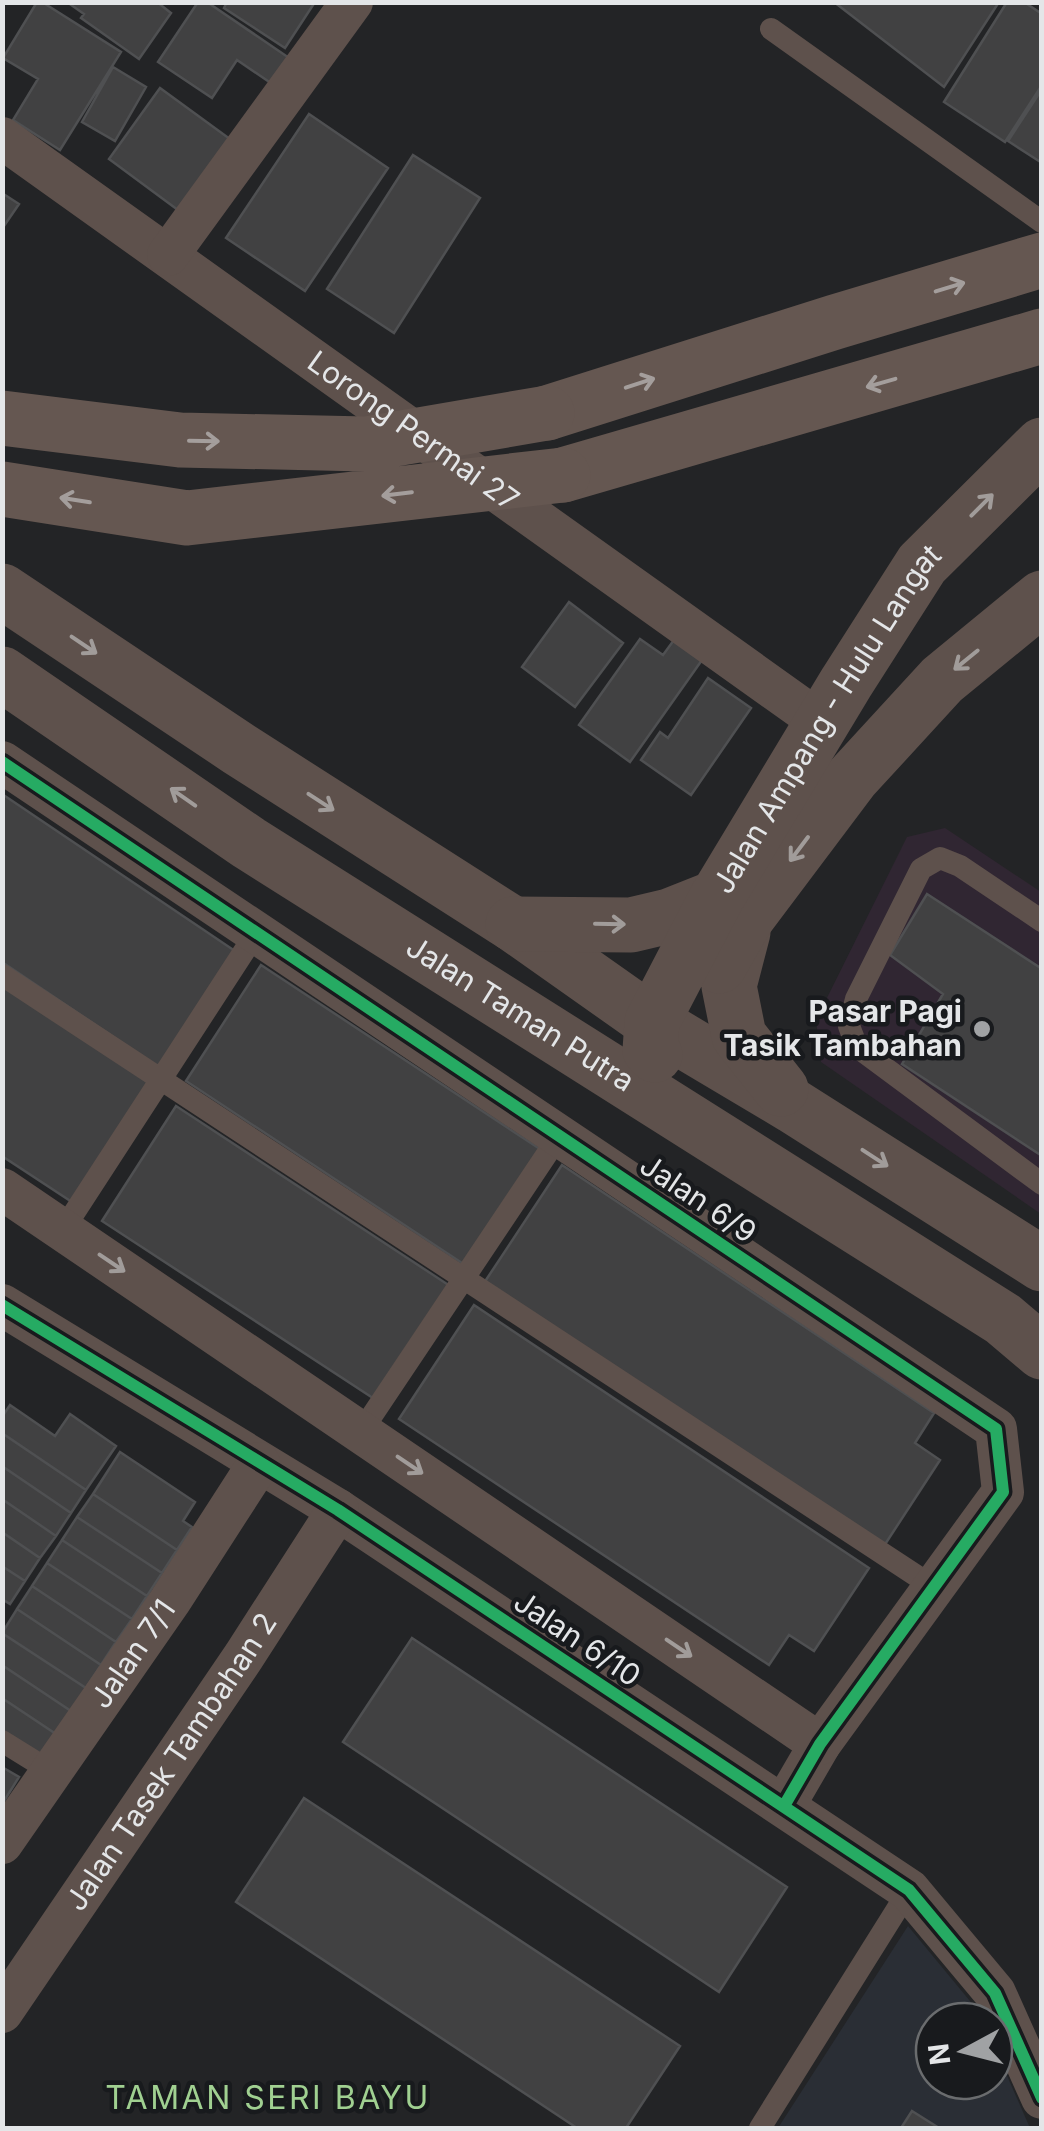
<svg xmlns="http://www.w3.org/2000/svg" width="1044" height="2131" font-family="Inter,sans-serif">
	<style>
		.commercial { fill: #302632 }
		.built { fill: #2a2e35 }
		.building { fill: #414142; stroke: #4f5052; stroke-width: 2.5 }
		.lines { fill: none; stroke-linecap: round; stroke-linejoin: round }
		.service { stroke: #5e514c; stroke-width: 22 }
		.minor { stroke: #5e514c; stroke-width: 42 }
		.tertiary { stroke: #5e514c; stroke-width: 55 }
		.motorway { stroke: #655751; stroke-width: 55 }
		.motorway-bridge { stroke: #655751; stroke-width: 55 }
		.cycleway-casing { stroke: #181a1d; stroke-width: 19 }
		.cycleway { stroke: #26ab63; stroke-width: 12 }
		.oneway { stroke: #a49e9c }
		.oneway2 { stroke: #a19c9a }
		.poi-dot { fill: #a0a2a4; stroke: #181a1d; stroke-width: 4 }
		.labels { text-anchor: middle; stroke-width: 9; stroke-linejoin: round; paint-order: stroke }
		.street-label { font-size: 30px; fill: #e4e6e8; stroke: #181a1d }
		.poi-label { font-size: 30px; font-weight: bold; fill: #e4e6e8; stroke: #181a1d; text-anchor: end }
		.neighbourhood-label { font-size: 32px; letter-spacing: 2.5px; fill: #a0d091; stroke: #181a1d }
	</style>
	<rect width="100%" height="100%" fill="#232426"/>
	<path class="commercial" d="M945 828 1041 892V1214L821 1062 816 1020 907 837Z"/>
	<path class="built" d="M908 1926 979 2012 983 2021H934V2081H994V2046L1030 2128H778Z"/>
	<path class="building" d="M37 2H42L121 52 60 150 13 120 38 79 3 58Z
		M67 2H157L171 13 139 59 81 18 84 14Z
		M198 2H207L298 64 281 90 237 60 212 98 158 62Z
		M227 2H315L285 48 224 8Z
		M834 2H999L944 87Z
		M1007 2H1024L1042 14V85L1005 142 944 102Z
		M113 67 146 87 115 141 82 122Z
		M160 88 234 142 182 213 109 159Z
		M1042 89V163L1008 141Z
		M309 114 388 168 305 291 226 238Z
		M413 155 480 198 394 333 327 289Z
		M2 193 19 204 2 229Z
		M569 602 623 643 575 707 522 667Z
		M640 639 663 655 674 640 702 660 630 762 579 725Z
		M708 678 751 708 691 795 641 760 660 732 668 738Z
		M2 794 238 953 161 1069 2 962Z
		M927 894 1042 969V1156L902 1064 943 994 890 955Z
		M261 965 540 1149 465 1265 186 1081Z
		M2 984 153 1084 75 1204 2 1156Z
		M176 1106 450 1286 376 1400 102 1221Z
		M562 1165 934 1413 915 1443 940 1460 882 1549 484 1283Z
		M474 1305 869 1568 814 1651 789 1635 769 1665 399 1419Z
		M10 1405 55 1436 70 1414 116 1446 86 1490 2 1433V1417Z
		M2 1433 86 1490 71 1513 2 1466Z
		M120 1452 195 1502 183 1521 192 1527 177 1550 93 1494Z
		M2 1466 71 1513 56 1536 2 1499Z
		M93 1494 177 1550 162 1573 77 1517Z
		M2 1499 56 1536 40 1558 2 1532Z
		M77 1517 162 1573 147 1596 62 1540Z
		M2 1532 40 1558 25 1581 2 1566Z
		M62 1540 147 1596 132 1619 47 1563Z
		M47 1563 132 1619 116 1642 32 1586Z
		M2 1566 25 1581 10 1604 2 1599Z
		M32 1586 116 1642 101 1665 17 1609Z
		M17 1609 101 1665 86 1688 2 1633Z
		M2 1633 86 1688 71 1711 2 1665Z
		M412 1638 787 1887 719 1992 343 1742Z
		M2 1665 71 1711 56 1734 2 1698Z
		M2 1698 56 1734 41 1757 2 1731Z
		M2 1767 19 1777 4 1801 2 1800Z
		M304 1798 680 2046 626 2128H577L236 1902Z
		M912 2111 939 2128H901Z"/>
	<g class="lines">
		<path class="service" d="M771 29 1042 222
			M1042 921 960 866 940 858 921 869 856 999 849 1026 857 1047 1042 1184
			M2 975 932 1586
			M63 1230 256 933
			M361 1432 559 1136
			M2 1741 52 1772
			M760 2128 909 1890"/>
		<g class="minor">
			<path id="s1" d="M2 138 822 723"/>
			<path d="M168 255 352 2"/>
			<path d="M2 762 996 1429 1003 1492 820 1744 784 1806"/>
			<path d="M2 1189 820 1744"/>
			<path d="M2 1305 338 1510 909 1890 995 1993 1042 2098"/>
			<path id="s2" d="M2 1843 170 1601 259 1463"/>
			<path id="s3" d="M2 2012 244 1656 338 1510"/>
		</g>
		<g class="tertiary">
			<path d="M2 591 239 749 513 924 652 1022 793 1106 1042 1264"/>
			<path id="s4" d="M2 674 249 843 1003 1319 1042 1352"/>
			<path d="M513 924 631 925 669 916 717 897"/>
			<path d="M743 932 729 986 739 1036 781 1089"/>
			<path d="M719 966 746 919 852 778 942 680 1042 598"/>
			<path id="s5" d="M655 1055 650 1050 652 1022 717 897 846 683 922 564 1042 445"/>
		</g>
		<path class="motorway" d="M547 413 835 322 1042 260
			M563 475 1042 336"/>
		<path class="motorway-bridge" d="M2 418 180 440 366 444 547 413
			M2 489 187 518 563 475"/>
		<defs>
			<path id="cycleway" d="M2 762 996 1429 1003 1492 820 1744 784 1806
				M2 1305 338 1510 909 1890 995 1993 1042 2098"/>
		</defs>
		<use href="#cycleway" class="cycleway-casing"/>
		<use href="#cycleway" class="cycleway"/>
	</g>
	<defs><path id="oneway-shaft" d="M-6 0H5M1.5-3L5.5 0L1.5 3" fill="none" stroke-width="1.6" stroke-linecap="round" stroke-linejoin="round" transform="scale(2.5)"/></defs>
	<g class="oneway">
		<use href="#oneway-shaft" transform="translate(950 287) rotate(-17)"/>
		<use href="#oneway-shaft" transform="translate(640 383) rotate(-18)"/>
		<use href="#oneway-shaft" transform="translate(881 383) rotate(164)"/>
		<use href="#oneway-shaft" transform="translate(204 441) rotate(1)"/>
		<use href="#oneway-shaft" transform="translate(397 494) rotate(173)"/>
		<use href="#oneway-shaft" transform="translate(75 500) rotate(-171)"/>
	</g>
	<g class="oneway2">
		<use href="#oneway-shaft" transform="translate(982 505) rotate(-45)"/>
		<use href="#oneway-shaft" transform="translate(84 645) rotate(34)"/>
		<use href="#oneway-shaft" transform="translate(966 660) rotate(141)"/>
		<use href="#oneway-shaft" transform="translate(183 797) rotate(-145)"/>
		<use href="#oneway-shaft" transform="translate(321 802) rotate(33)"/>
		<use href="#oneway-shaft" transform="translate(799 849) rotate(127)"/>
		<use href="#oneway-shaft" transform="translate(610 924) rotate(1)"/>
		<use href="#oneway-shaft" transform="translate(875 1158) rotate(33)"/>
		<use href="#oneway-shaft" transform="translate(112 1263) rotate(34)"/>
		<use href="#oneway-shaft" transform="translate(410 1465) rotate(34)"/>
		<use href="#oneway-shaft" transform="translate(679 1648) rotate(34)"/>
	</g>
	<circle class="poi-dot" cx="982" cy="1029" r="10"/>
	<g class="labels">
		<g class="street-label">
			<text dy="10" stroke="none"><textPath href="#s1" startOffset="505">Lorong Permai 27</textPath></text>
			<text dy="10" stroke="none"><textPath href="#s5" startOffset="385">Jalan Ampang - Hulu Langat</textPath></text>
			<text dy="10" stroke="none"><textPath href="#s4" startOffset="620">Jalan Taman Putra</textPath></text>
			<text transform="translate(698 1199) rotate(34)" y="10">Jalan 6/9</text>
			<text transform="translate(577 1639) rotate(34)" y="10">Jalan 6/10</text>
			<text dy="10" stroke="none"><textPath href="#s2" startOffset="230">Jalan 7/1</textPath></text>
			<text dy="10" stroke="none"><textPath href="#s3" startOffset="302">Jalan Tasek Tambahan 2</textPath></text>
		</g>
		<g class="poi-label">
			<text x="962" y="1022">Pasar Pagi<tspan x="962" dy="34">Tasik Tambahan</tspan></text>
		</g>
		<g class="neighbourhood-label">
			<text x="268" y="2109">TAMAN SERI BAYU</text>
		</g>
	</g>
	<rect width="1044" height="2131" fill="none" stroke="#e4e6e8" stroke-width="10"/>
	<g transform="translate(964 2051) rotate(263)"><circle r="48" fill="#181a1d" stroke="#6a6c6e" stroke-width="2.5"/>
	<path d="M0-8L18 38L0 25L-18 38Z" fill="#a0a2a4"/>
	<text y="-15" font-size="28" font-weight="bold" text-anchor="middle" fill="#e4e6e8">N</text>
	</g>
</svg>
